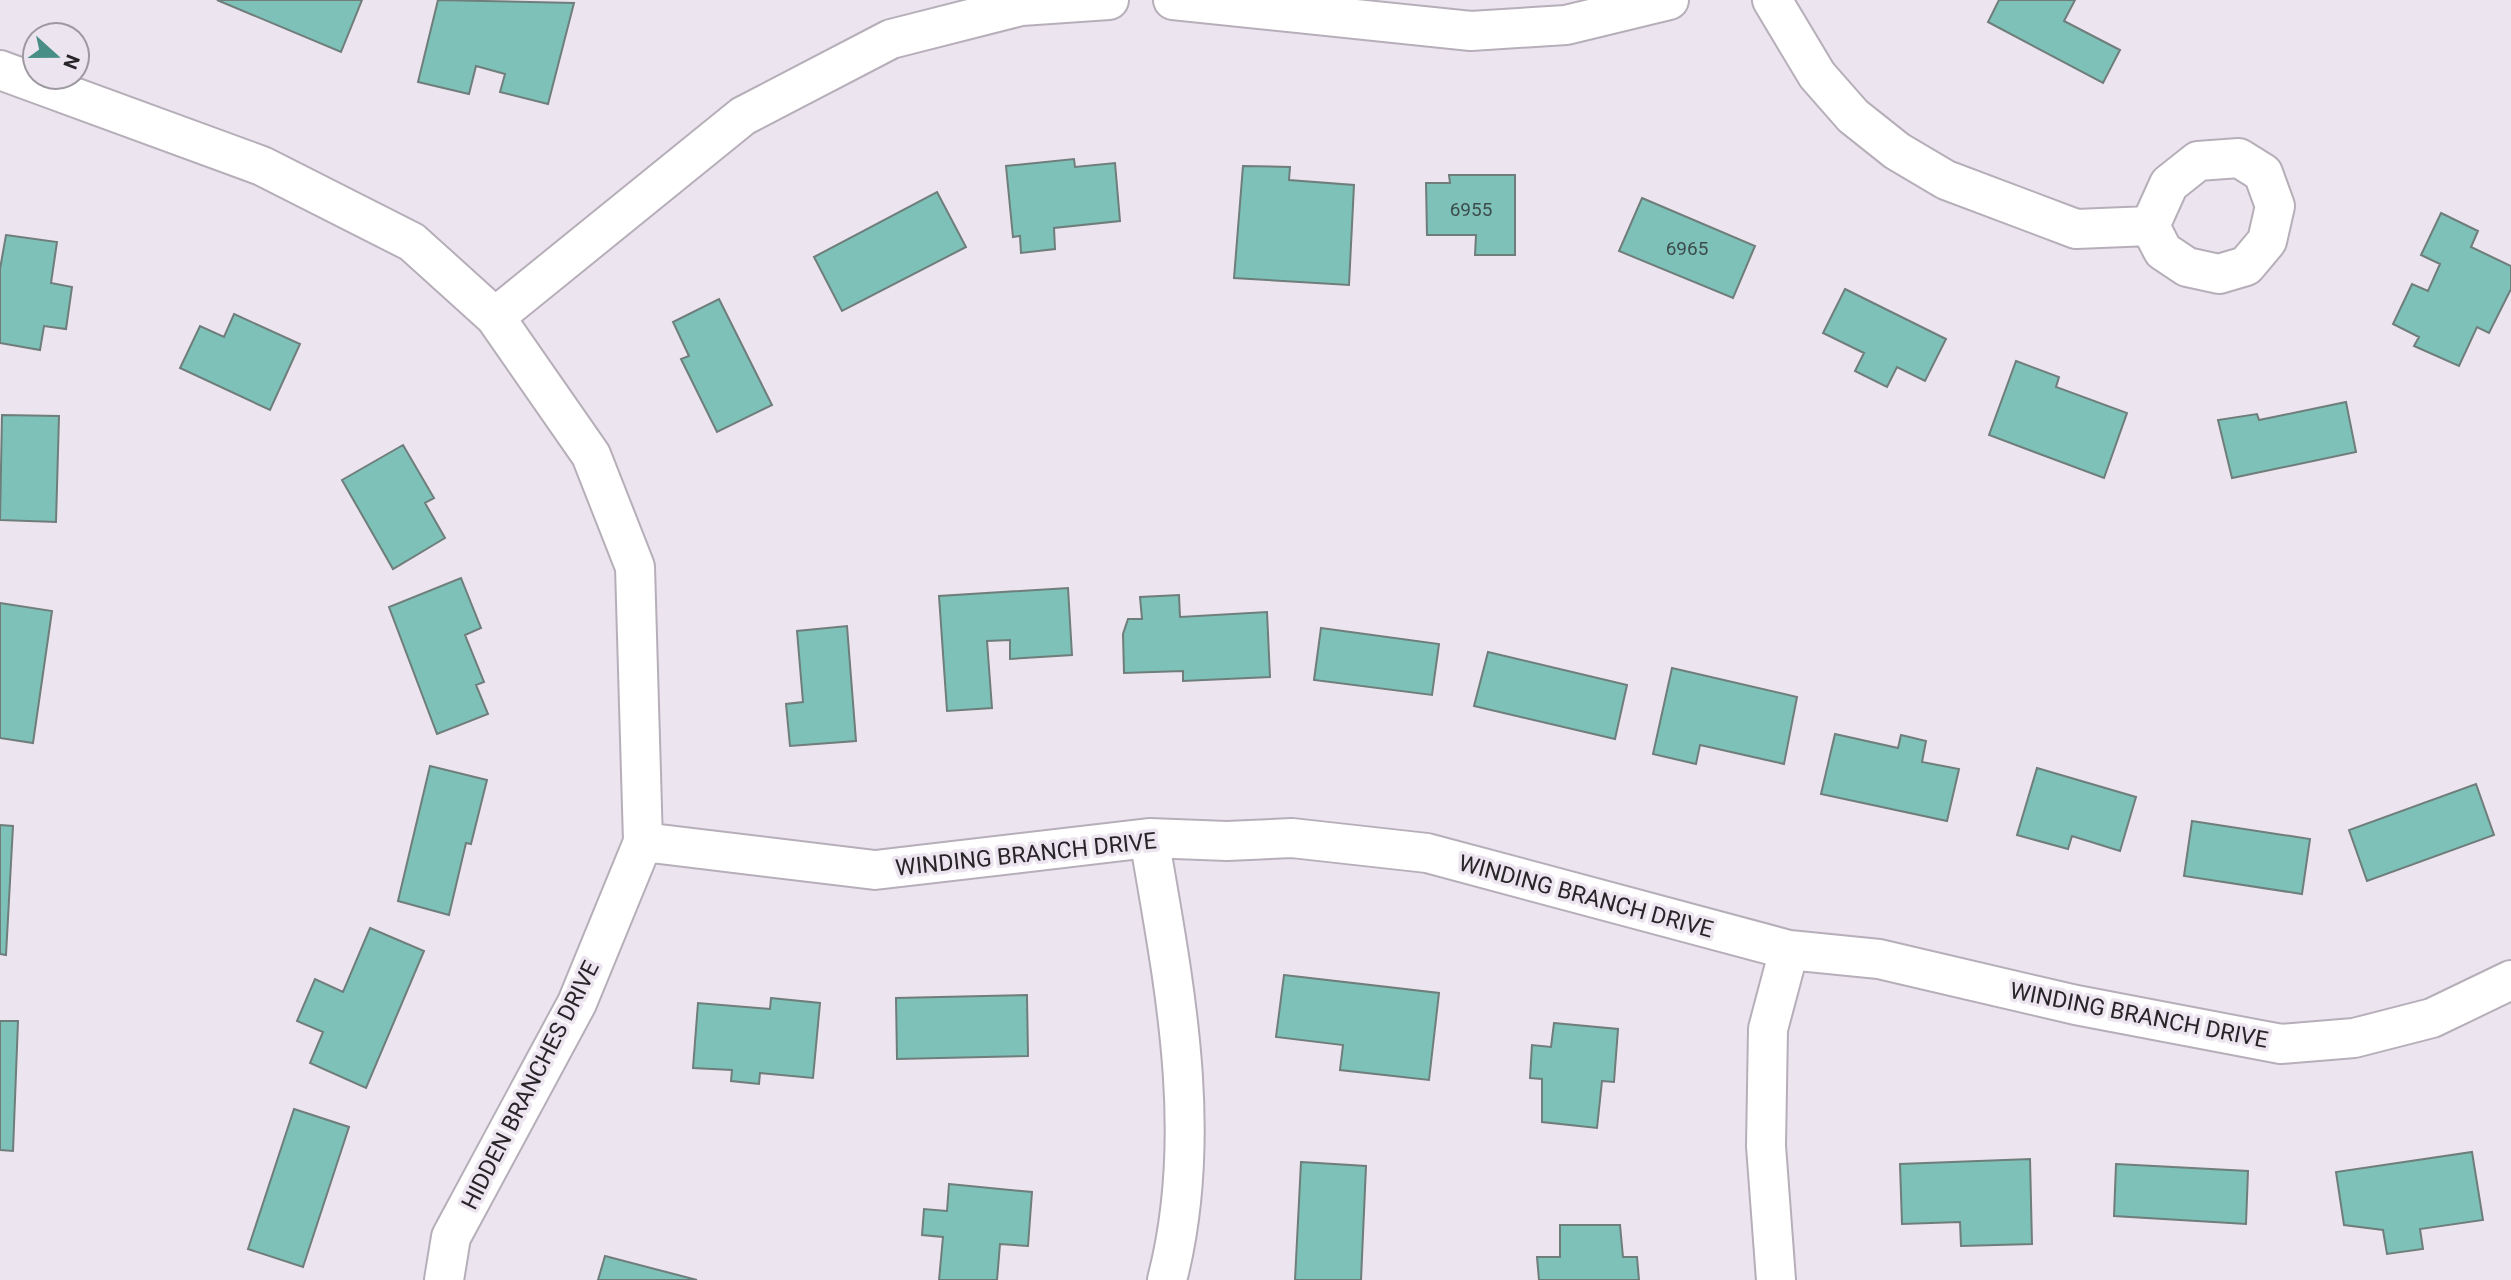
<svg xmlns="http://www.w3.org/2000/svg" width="2511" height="1280" font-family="Roboto,sans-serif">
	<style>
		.building { fill: #7dc1b8; stroke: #6f7d7b; stroke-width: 2 }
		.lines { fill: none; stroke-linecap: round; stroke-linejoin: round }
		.minor-casing { stroke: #b6aeb8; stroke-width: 42 }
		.minor { stroke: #fff; stroke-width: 38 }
		.labels { text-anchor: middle; stroke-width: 7; stroke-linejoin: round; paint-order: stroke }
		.number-label { font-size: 19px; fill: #3d4c4d }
		.street-label { font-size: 23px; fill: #282529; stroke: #ece4ef }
	</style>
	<rect width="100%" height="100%" fill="#ece4ef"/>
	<path class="building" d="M217 0H362L341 52Z
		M438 0 574 3 548 104 500 92 505 74 476 66 469 94 418 82Z
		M1999 0H2075L2064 21 2120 50 2103 83 1988 22Z
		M1074 159 1075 167 1115 163 1120 221 1054 228 1055 249 1021 253 1020 236 1013 237 1006 166Z
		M1243 166 1290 167 1289 180 1354 185 1349 285 1234 278Z
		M1449 175H1515V255H1475L1476 235H1427L1426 183H1450Z
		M937 192 966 247 842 311 814 257Z
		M1642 198 1755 246 1733 298 1619 251Z
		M2441 213 2478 231 2471 247 2511 266V289L2489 333 2477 327 2459 366 2414 346 2419 337 2393 324 2412 284 2428 291 2440 264 2421 255Z
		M6 235 57 242 51 283 72 287 66 329 44 326 40 350 0 343V269Z
		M1845 289 1946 339 1925 381 1897 367 1887 387 1855 371 1864 353 1823 333Z
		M719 299 772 405 717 432 681 359 689 356 673 322Z
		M234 314 300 344 270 410 180 368 200 326 224 337Z
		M2016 361 2059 377 2056 387 2127 413 2104 478 1989 435Z
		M2346 402 2356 452 2232 478 2218 420 2257 414 2259 420Z
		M2 415 59 416 56 522 0 520Z
		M403 445 434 498 425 503 445 538 393 569 342 480Z
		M461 578 481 628 465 635 484 682 476 685 488 714 437 734 389 607Z
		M1068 588 1072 655 1010 659V640L987 641 992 708 947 711 939 596Z
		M1179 595 1180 617 1267 612 1270 677 1183 681V671L1124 673 1123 634 1128 619H1142L1140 597Z
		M0 603 52 611 33 743 0 738Z
		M847 626 856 741 790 746 786 704 803 702 797 631Z
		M1321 628 1439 644 1432 695 1314 680Z
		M1488 652 1627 685 1615 739 1474 706Z
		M1672 668 1797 697 1784 764 1700 745 1696 764 1653 754Z
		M1835 734 1898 748 1901 735 1926 741 1922 762 1959 769 1947 821 1821 794Z
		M430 766 487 780 471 844 466 843 449 915 398 901Z
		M2037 768 2136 797 2120 851 2072 836 2068 849 2017 835Z
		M2476 784 2494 835 2367 881 2349 830Z
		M2192 821 2310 839 2302 894 2184 876Z
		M0 825 13 826 6 955 0 954Z
		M370 928 424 951 366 1088 310 1063 323 1032 297 1021 315 979 343 992Z
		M1284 975 1439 993 1429 1080 1340 1070 1343 1045 1276 1037Z
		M1027 995 1028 1056 897 1059 896 998Z
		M771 998 820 1003 813 1078 760 1073 759 1084 731 1081 732 1070 693 1068 698 1003 770 1009Z
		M0 1021H18L13 1151 0 1150Z
		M1554 1023 1618 1029 1614 1082 1602 1081 1597 1128 1542 1122V1079L1530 1078 1532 1045 1551 1047Z
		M294 1109 349 1127 303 1267 248 1249Z
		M2472 1152 2483 1220 2420 1229 2423 1249 2387 1254 2383 1230 2344 1225 2336 1172Z
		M2030 1159 2032 1244 1961 1246 1960 1222 1902 1224 1900 1164Z
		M1301 1162 1366 1166 1361 1280H1295Z
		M2116 1164 2248 1171 2246 1224 2114 1216Z
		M949 1184 1032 1192 1028 1246 1000 1244 997 1280H939L943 1237 922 1235 924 1209 947 1211Z
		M1560 1225H1620L1623 1257H1637L1639 1280H1539L1537 1257H1560Z
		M605 1256 697 1280H598Z"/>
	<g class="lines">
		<defs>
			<path id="minor" d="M1173 0 1471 31 1566 25 1669 0
				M1772 0 1817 75 1853 116 1897 151 1946 180 2076 229 2150 226
				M0 70 262 166 412 242 495 317 591 455 635 567 643 842 577 1003 451 1237 444 1280
				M2239 158 2263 173 2275 206 2267 241 2246 266 2219 274 2187 267 2163 251 2150 226 2169 184 2198 161Z
				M495 317 743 116 891 39 1021 6 1109 0
				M1149 838C1174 984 1205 1134 1167 1280
				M643 842 875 870 1149 838 1227 841 1292 838 1427 853 1789 950 1879 959 2076 1005 2281 1044 2354 1038 2432 1018 2511 980
				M1776 1280 1766 1146 1768 1029 1789 950"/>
		</defs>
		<use href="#minor" class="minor-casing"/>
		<use href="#minor" class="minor"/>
	</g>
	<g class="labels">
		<g class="number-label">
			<text x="1471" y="216">6955</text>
			<text x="1687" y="255">6965</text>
		</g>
		<g class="street-label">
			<text transform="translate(1026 854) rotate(-6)" y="8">WINDING BRANCH DRIVE</text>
			<text transform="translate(1586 896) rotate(15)" y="8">WINDING BRANCH DRIVE</text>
			<text transform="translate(2139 1015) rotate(11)" y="8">WINDING BRANCH DRIVE</text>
			<text transform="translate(530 1085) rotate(-63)" y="8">HIDDEN BRANCHES DRIVE</text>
		</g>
	</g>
	<g transform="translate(56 56) rotate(111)"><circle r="33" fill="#ece4ef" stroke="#9e98a0" stroke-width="2"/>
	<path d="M0-5L12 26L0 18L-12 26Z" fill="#488e86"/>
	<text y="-10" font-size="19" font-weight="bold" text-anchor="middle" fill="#282529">N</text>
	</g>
</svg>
